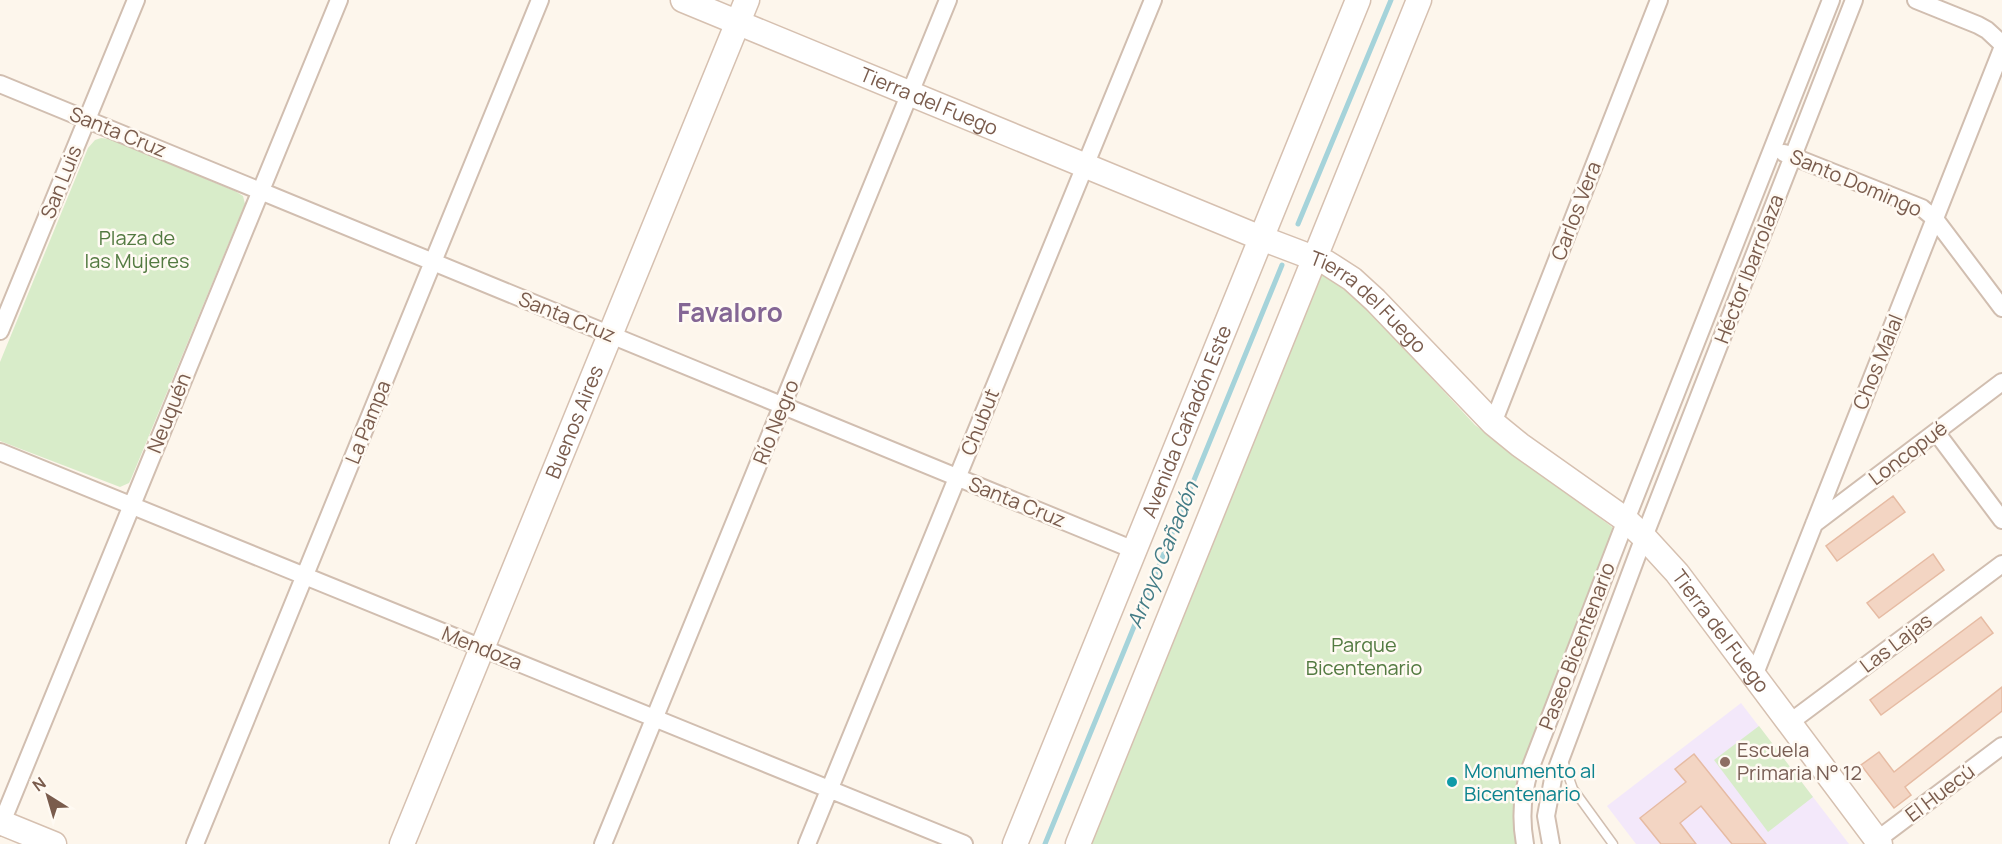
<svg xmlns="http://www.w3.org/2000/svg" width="2002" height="844" font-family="Manrope,sans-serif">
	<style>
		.education { fill: #f3e8fa }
		.green { fill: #d8ecc9 }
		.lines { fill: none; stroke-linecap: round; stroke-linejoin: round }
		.stream { stroke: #a5d3da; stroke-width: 5 }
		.building { fill: #f3d5c3; stroke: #e6bba3; stroke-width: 1.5 }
		.lane-casing { stroke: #d1beb0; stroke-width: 11 }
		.street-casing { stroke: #d1beb0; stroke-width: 20 }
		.secondary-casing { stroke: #d6c0b0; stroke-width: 27 }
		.lane { stroke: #fff; stroke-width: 8 }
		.street { stroke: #fff; stroke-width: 16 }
		.secondary { stroke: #fff; stroke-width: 24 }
		.education-dot { fill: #8d6e63; stroke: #fffaf3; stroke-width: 2 }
		.culture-dot { fill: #0f9aa8; stroke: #fffaf3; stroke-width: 2 }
		.labels { text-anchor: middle; stroke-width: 5; stroke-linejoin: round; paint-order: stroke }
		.street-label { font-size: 20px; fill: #7a5c4d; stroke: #fffaf3 }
		.park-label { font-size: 20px; fill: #537a41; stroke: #fffaf3 }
		.education-label { font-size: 20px; fill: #785e54; stroke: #fffaf3; text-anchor: start }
		.culture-label { font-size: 20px; fill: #0d838f; stroke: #fffaf3; text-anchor: start }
		.water-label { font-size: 21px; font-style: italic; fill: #437c86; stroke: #fffaf3 }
		.district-label { font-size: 26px; font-weight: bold; fill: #846695; stroke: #fffaf3 }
	</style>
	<rect width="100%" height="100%" fill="#fdf6ec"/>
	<path class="education" d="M1741 703 1849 844H1636L1607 806Z"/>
	<path class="green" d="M101 138 110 139 235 191 243 196 245 204 131 479 129 483 120 487 0 441V362L88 148 95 140Z
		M1325 275 1329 276 1359 300 1475 425 1612 527 1613 531 1526 757 1517 844H1086L1320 276Z
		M1759 726 1813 797 1768 832 1714 760Z"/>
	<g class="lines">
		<path class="stream" d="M1298 224 1391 0
			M1045 844 1282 265"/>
	</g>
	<path class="building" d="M1893 496 1905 512 1837 561 1826 546Z
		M1933 554 1944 570 1879 618 1867 603Z
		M1981 617 1993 633 1881 715 1870 700Z
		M2002 687V711L1905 787 1911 795 1894 808 1861 765 1879 752 1894 772Z
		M1694 754 1766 844H1732L1701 806 1680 823 1696 844H1661L1640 818 1686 782 1675 769Z"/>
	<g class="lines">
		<defs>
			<path id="lane" d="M1563 761 1573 789 1613 844"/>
			<path id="street" d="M1916 0 1978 25 1987 30 2002 44
				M0 84 1134 550
				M1784 153 1922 208 1935 219 2002 308
				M0 331 136 0
				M1493 423 1659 0
				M1936 432 2002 520
				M0 452 964 844
				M1814 524 2002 382
				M1754 676 2002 49
				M1789 723 2002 564
				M0 827 339 0
				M1877 840 2002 746
				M195 844 540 0
				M603 844 948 0
				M807 844 1153 0
				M1525 844C1520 817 1522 794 1530 769L1626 520 1831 0
				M1551 844 1546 816 1553 779 1644 537 1854 0"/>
			<g id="secondary">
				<path id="s1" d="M683 0 1261 238 1327 263 1352 279 1375 300 1493 423 1520 445 1626 520 1644 537 1677 573 1880 844"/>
				<path d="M0 822 54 844"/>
				<path id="s2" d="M402 844 747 0"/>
				<path id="s3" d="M1015 844 1358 0"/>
				<path d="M1078 844 1419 0"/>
			</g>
		</defs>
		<use href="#lane" class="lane-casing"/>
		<use href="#street" class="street-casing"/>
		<use href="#secondary" class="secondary-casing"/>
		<use href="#lane" class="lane"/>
		<use href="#street" class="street"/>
		<use href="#secondary" class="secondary"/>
	</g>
	<circle class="education-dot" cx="1725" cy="762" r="6"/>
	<circle class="culture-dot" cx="1452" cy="782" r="6"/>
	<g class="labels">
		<g class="street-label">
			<text dy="7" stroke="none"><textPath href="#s1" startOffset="266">Tierra del Fuego</textPath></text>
			<text transform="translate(118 132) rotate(22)" y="7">Santa Cruz</text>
			<text transform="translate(61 182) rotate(-68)" y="7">San Luis</text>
			<text transform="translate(1856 183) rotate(23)" y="7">Santo Domingo</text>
			<text transform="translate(1576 211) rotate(-69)" y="7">Carlos Vera</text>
			<text transform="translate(1749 269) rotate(-69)" y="7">Héctor Ibarrolaza</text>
			<text dy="7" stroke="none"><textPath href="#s1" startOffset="752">Tierra del Fuego</textPath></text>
			<text transform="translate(567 317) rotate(22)" y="7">Santa Cruz</text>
			<text transform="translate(1878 362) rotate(-68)" y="7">Chos Malal</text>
			<text transform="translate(169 413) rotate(-68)" y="7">Neuquén</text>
			<text transform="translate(368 422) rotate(-68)" y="7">La Pampa</text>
			<text dy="7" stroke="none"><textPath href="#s2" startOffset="456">Buenos Aires</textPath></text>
			<text transform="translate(776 422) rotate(-68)" y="7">Río Negro</text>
			<text transform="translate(980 422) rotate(-68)" y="7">Chubut</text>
			<text dy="7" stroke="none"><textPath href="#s3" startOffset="456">Avenida Cañadón Este</textPath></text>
			<text transform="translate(1908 453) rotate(-37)" y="7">Loncopué</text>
			<text transform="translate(1017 502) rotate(22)" y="7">Santa Cruz</text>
			<text dy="7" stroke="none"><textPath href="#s1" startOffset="1238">Tierra del Fuego</textPath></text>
			<text transform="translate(1896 643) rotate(-37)" y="7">Las Lajas</text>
			<text transform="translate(1577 646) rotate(-69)" y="7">Paseo Bicentenario</text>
			<text transform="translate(482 648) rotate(22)" y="7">Mendoza</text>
			<text transform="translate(1940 793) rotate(-37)" y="7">El Huecú</text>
		</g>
		<g class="park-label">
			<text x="137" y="245">Plaza de<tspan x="137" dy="23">las Mujeres</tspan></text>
			<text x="1364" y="652">Parque<tspan x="1364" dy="23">Bicentenario</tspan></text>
		</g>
		<g class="education-label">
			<text x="1737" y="757">Escuela<tspan x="1737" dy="23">Primaria N° 12</tspan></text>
		</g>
		<g class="culture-label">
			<text x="1464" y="778">Monumento al<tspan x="1464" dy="23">Bicentenario</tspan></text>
		</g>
		<g class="water-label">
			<text transform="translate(1163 555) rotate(-68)" y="7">Arroyo Cañadón</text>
		</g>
		<g class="district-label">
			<text x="730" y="322">Favaloro</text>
		</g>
	</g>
	<g transform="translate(48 796) rotate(323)" stroke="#fffaf3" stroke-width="4.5" paint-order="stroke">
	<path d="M0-4.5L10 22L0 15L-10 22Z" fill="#7a5c4d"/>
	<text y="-9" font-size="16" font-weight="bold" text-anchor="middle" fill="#7a5c4d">N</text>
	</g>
</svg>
